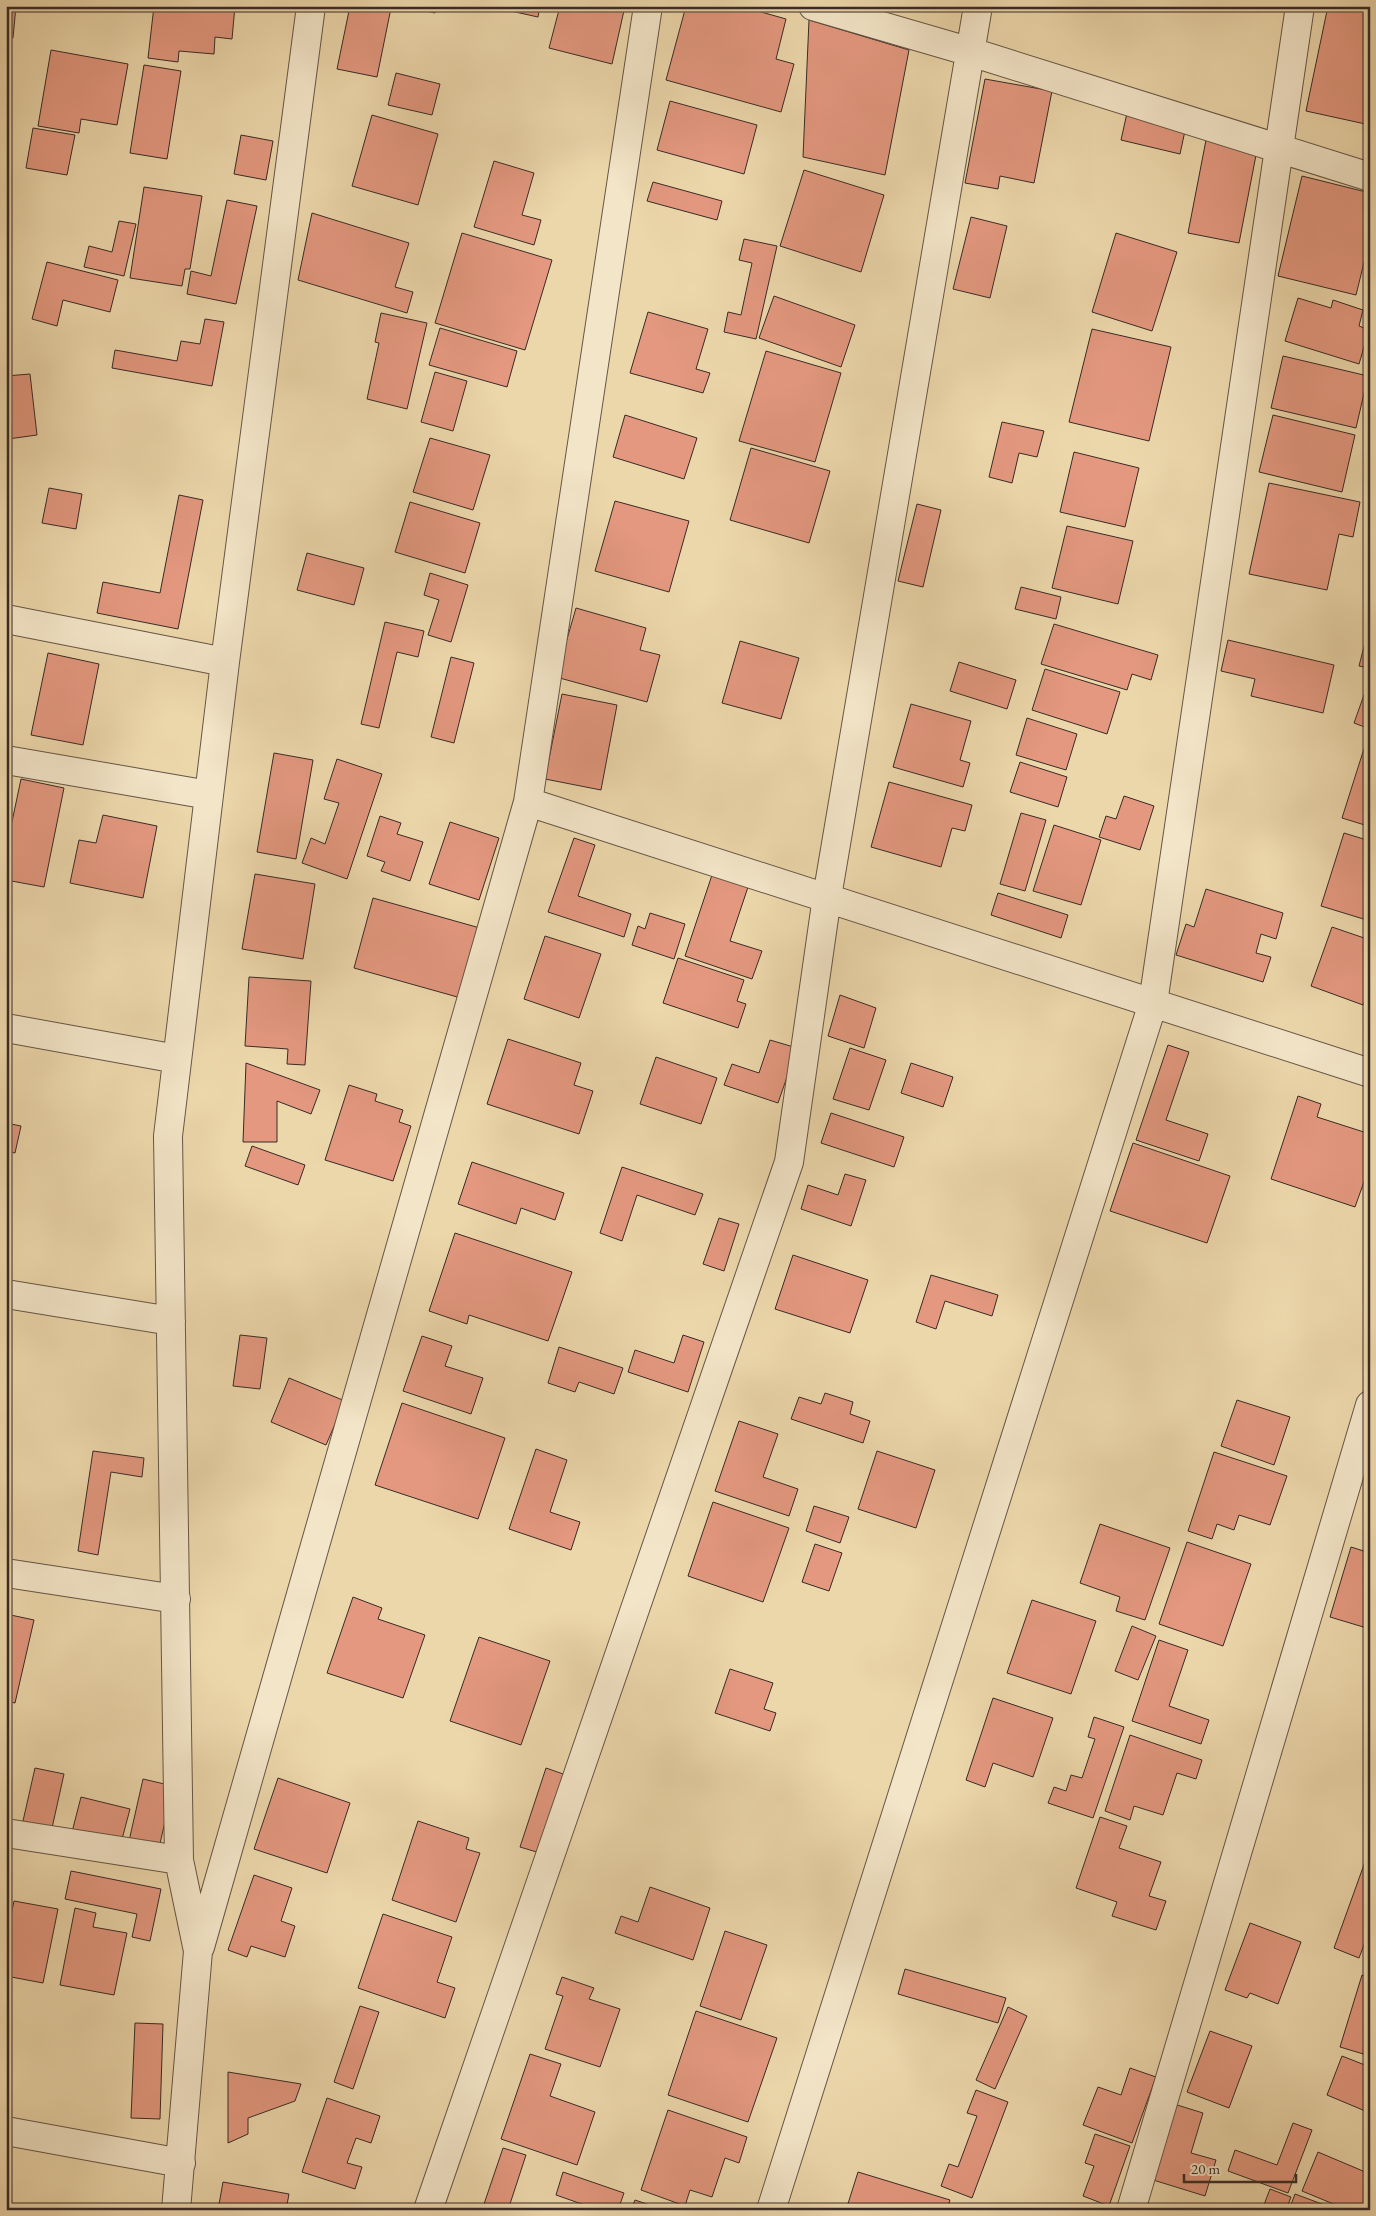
<svg xmlns="http://www.w3.org/2000/svg" width="1376" height="2216" font-family="'EB Garamond',serif">
	<style>
		.building { fill: #e3987f; stroke: #392b26 }
		.lines { fill: none; stroke-linecap: round; stroke-linejoin: round }
		.minor-casing { stroke: #665647; stroke-width: 30 }
		.minor { stroke: #f3e5c8; stroke-width: 28 }
	</style>
	<rect width="100%" height="100%" fill="#ecd7ab"/>
	<filter id="stains"><feTurbulence type="fractalNoise" baseFrequency=".004" numOctaves="4"/><feColorMatrix values="0 0 0 0 .2 0 0 0 0 .09 0 0 0 0 .02 0 0 0 .5 -.17"/></filter>
	<radialGradient id="worn" r=".72"><stop offset=".6" stop-color="#630" stop-opacity="0"/><stop offset="1" stop-color="#630" stop-opacity=".3"/></radialGradient>
	<path class="building" d="M6 6H16L13 38H6Z
		M154 6H235L232 39 215 37 214 54 179 51 178 62 148 58Z
		M350 6 391 8 377 77 337 69Z
		M407 6H437L435 13Z
		M488 6H540L538 17Z
		M560 6H625L612 64 549 48Z
		M686 6H740L786 19 776 59 794 64 781 112 666 80Z
		M1328 6H1355L1370 9V125L1306 111Z
		M809 20 909 50 885 175 803 157Z
		M51 50 128 64 117 125 81 119 79 133 38 126Z
		M144 65 181 71 167 159 130 153Z
		M396 73 440 84 432 115 388 105Z
		M985 79 1052 91 1034 183 1000 176 998 189 965 183Z
		M670 101 757 125 744 174 657 150Z
		M1127 113 1186 126 1180 154 1121 140Z
		M372 115 438 134 418 205 352 186Z
		M33 128 75 135 67 175 26 168Z
		M241 135 273 141 266 180 234 174Z
		M1206 140 1257 150 1239 243 1188 233Z
		M494 161 534 173 522 215 541 220 534 245 474 227Z
		M804 170 884 195 861 272 780 246Z
		M1302 176 1370 193V238L1356 295 1278 276Z
		M653 182 722 201 717 220 647 201Z
		M144 187 202 196 190 269H185L182 286 130 278Z
		M227 200 257 206 236 304 187 294 191 271 211 276Z
		M312 213 409 243 395 287 413 292 407 313 298 280Z
		M971 217 1007 226 990 298 953 289Z
		M119 221 136 224 124 276 84 267 89 246 112 252Z
		M462 233 552 260 525 350 435 323Z
		M1116 233 1177 252 1152 331 1092 312Z
		M744 239 777 246 756 339 724 332 728 312 741 315 752 263 739 260Z
		M47 262 118 280 110 312 63 300 57 326 32 319Z
		M774 296 855 325 841 367 759 338Z
		M1298 298 1331 308 1333 300 1363 310 1359 326 1369 330 1359 364 1285 341Z
		M648 312 708 329 696 369 710 373 703 393 630 373Z
		M381 313 427 323 407 409 367 399 379 343 375 342Z
		M205 319 224 322 212 386 112 368 115 350 177 361 181 341 200 344Z
		M440 328 517 351 507 387 429 365Z
		M1092 329 1171 347 1149 441 1069 422Z
		M766 351 841 373 815 462 739 441Z
		M1283 356 1368 376 1356 428 1271 408Z
		M435 372 467 381 453 431 421 422Z
		M30 374 37 435 8 439 6 376Z
		M625 415 697 438 684 479 613 457Z
		M1273 415 1355 435 1342 492 1259 472Z
		M1002 422 1044 431 1037 457 1019 453 1012 483 989 477Z
		M430 438 490 455 473 510 413 492Z
		M751 448 830 471 809 543 730 520Z
		M1074 452 1139 468 1125 527 1060 512Z
		M1269 483 1360 502 1353 537 1339 534 1327 590 1249 574Z
		M49 488 82 494 76 529 42 523Z
		M179 495 203 500 178 629 97 613 103 582 160 593Z
		M615 501 689 521 669 592 595 571Z
		M410 502 480 523 465 573 395 552Z
		M917 504 941 510 923 587 898 581Z
		M1067 526 1133 541 1118 604 1052 588Z
		M307 553 364 568 354 605 297 590Z
		M430 573 468 585 451 642 428 635 439 600 424 595Z
		M1021 587 1061 597 1056 619 1015 609Z
		M576 608 646 628 640 650 660 655 647 702 556 677Z
		M385 622 424 631 418 657 397 652 379 728 361 724Z
		M1370 623V668L1359 666Z
		M1054 624 1158 655 1151 680 1132 674 1127 690 1041 664Z
		M1228 640 1334 665 1323 713 1251 696 1255 679 1221 671Z
		M740 641 799 658 781 719 722 703Z
		M48 653 99 664 83 745 31 735Z
		M451 657 474 663 454 743 431 737Z
		M959 662 1016 680 1007 709 950 691Z
		M1045 669 1120 692 1107 734 1032 710Z
		M1370 678V729L1354 723Z
		M562 694 617 705 601 790 545 779Z
		M911 704 971 721 960 760 970 763 963 787 893 767Z
		M1027 718 1077 734 1066 770 1016 755Z
		M1368 736 1370 737 1368 826 1342 818Z
		M274 753 313 760 296 859 257 852Z
		M337 759 382 774 347 879 302 863 311 838 325 844 339 803 324 799Z
		M1020 762 1067 777 1058 807 1010 792Z
		M21 779 64 788 44 887 6 880V850Z
		M889 782 972 805 965 831 952 828 941 867 871 847Z
		M1124 796 1154 806 1140 850 1099 837 1106 816 1116 819Z
		M1021 813 1046 820 1025 891 1000 884Z
		M103 815 157 826 143 898 70 883 79 840 96 843Z
		M380 816 401 823 397 834 423 842 410 881 381 871 385 862 367 856Z
		M450 822 499 838 479 900 429 884Z
		M1054 825 1101 840 1081 905 1033 891Z
		M1344 833 1370 841V921L1321 906Z
		M574 838 595 845 578 896 631 914 624 937 548 912Z
		M713 872 749 884 730 941 762 951 752 979 685 956Z
		M255 874 315 884 303 959 242 949Z
		M1206 889 1283 913 1276 939 1261 934 1256 953 1271 957 1263 982 1176 955 1186 924 1194 927Z
		M998 893 1068 915 1061 938 991 915Z
		M373 898 480 928 461 998 354 968Z
		M650 913 685 924 674 959 632 945 638 926 645 929Z
		M1332 927 1370 940V987L1363 1005 1311 986Z
		M545 936 601 954 579 1018 524 999Z
		M678 958 744 980 737 1001 746 1004 738 1028 663 1003Z
		M249 977 311 981 305 1065 287 1064 288 1049 245 1046Z
		M840 995 876 1008 864 1048 828 1036Z
		M508 1039 581 1063 574 1085 593 1091 579 1134 487 1104Z
		M770 1040 797 1048 778 1103 724 1085 732 1064 759 1073Z
		M1168 1045 1189 1052 1166 1120 1208 1134 1199 1161 1136 1140Z
		M850 1048 886 1060 869 1110 833 1099Z
		M656 1057 717 1078 701 1124 640 1104Z
		M246 1063 320 1090 311 1114 277 1101V1142H243Z
		M911 1063 953 1077 943 1107 901 1093Z
		M349 1085 377 1094 375 1101 403 1110 399 1122 411 1126 393 1181 325 1160Z
		M1298 1096 1321 1104 1317 1117 1370 1134V1165L1355 1207 1271 1179Z
		M831 1113 904 1137 894 1167 821 1143Z
		M6 1123 21 1126 15 1153 6 1151Z
		M1133 1143 1230 1176 1207 1243 1110 1211Z
		M252 1146 305 1165 298 1185 245 1166Z
		M472 1162 564 1193 555 1220 521 1208 516 1224 458 1204Z
		M622 1167 703 1194 695 1215 637 1195 622 1241 600 1233Z
		M845 1174 866 1180 851 1226 801 1209 808 1185 838 1195Z
		M719 1218 739 1224 724 1271 703 1264Z
		M455 1233 572 1272 548 1341 469 1315 467 1324 429 1311Z
		M793 1255 868 1280 850 1333 775 1309Z
		M931 1275 998 1295 992 1316 945 1301 936 1329 916 1322Z
		M240 1335 267 1338 260 1389 233 1386Z
		M683 1335 704 1342 688 1392 628 1372 635 1350 674 1363Z
		M422 1336 452 1346 445 1366 483 1378 471 1414 403 1391Z
		M559 1347 623 1368 614 1394 579 1382 575 1392 548 1383Z
		M289 1378 345 1401 326 1445 271 1422Z
		M825 1393 853 1402 850 1414 870 1421 863 1443 791 1419 799 1397 821 1404Z
		M1237 1400 1290 1417 1274 1465 1221 1446Z
		M402 1403 505 1438 478 1519 375 1485Z
		M739 1421 778 1434 763 1477 798 1489 789 1516 715 1491Z
		M536 1449 567 1460 550 1512 580 1522 571 1550 509 1529Z
		M93 1451 144 1458 142 1477 111 1472 98 1555 78 1551Z
		M877 1451 935 1470 916 1528 858 1509Z
		M1214 1452 1287 1476 1270 1525 1239 1515 1234 1530 1217 1524 1212 1539 1188 1531Z
		M713 1502 789 1528 763 1602 688 1576Z
		M814 1506 849 1517 840 1543 806 1531Z
		M1100 1524 1170 1548 1145 1620 1116 1611 1120 1597 1080 1583Z
		M1187 1542 1251 1564 1223 1646 1159 1624Z
		M815 1544 842 1553 829 1591 802 1582Z
		M1351 1547 1370 1553V1629L1330 1617Z
		M353 1597 382 1608 378 1619 425 1635 403 1698 327 1673Z
		M1032 1600 1096 1621 1071 1694 1007 1673Z
		M6 1614 34 1620 15 1703 6 1701Z
		M1132 1626 1156 1636 1138 1680 1115 1671Z
		M479 1637 550 1661 521 1745 450 1721Z
		M1159 1640 1188 1650 1169 1706 1209 1720 1201 1744 1132 1721Z
		M730 1669 773 1683 764 1709 776 1713 770 1731 715 1713Z
		M993 1698 1053 1718 1033 1777 993 1763 985 1787 966 1780Z
		M1094 1717 1124 1727 1093 1818 1048 1803 1054 1787 1066 1791 1071 1775 1082 1778 1095 1739 1088 1737Z
		M1130 1735 1202 1760 1196 1779 1177 1773 1163 1815 1134 1806 1130 1820 1105 1811Z
		M35 1768 64 1774 52 1828 23 1821Z
		M546 1768 566 1775 540 1853 520 1847Z
		M278 1778 350 1803 327 1873 254 1849Z
		M143 1779 173 1786 159 1848 129 1841Z
		M81 1797 130 1809 121 1843 72 1832Z
		M1100 1817 1127 1826 1119 1848 1161 1862 1149 1896 1166 1901 1156 1930 1112 1916 1117 1902 1076 1888Z
		M418 1821 469 1838 466 1849 480 1853 456 1922 392 1900Z
		M1366 1859 1370 1860V1929L1359 1958 1334 1948Z
		M71 1871 161 1889 150 1941 132 1937 137 1914 65 1899Z
		M254 1875 292 1888 281 1921 295 1926 285 1957 251 1946 247 1957 228 1950Z
		M650 1887 710 1908 693 1960 615 1933 621 1916 638 1922Z
		M14 1901 58 1909 43 1983 6 1976V1940Z
		M75 1908 96 1913 93 1927 127 1933 114 1995 60 1985Z
		M383 1914 452 1937 437 1982 455 1988 445 2018 358 1988Z
		M1250 1923 1301 1942 1278 2004 1250 1993 1247 1998 1225 1990Z
		M725 1931 767 1945 741 2020 700 2006Z
		M905 1969 1006 1998 998 2023 898 1994Z
		M1362 1975 1370 1978V2056L1340 2047Z
		M562 1977 594 1988 589 1999 620 2009 600 2067 545 2049 563 1996 556 1994Z
		M360 2006 379 2012 353 2089 334 2082Z
		M1008 2007 1027 2016 995 2089 976 2080Z
		M696 2011 777 2038 748 2122 668 2095Z
		M135 2023 163 2024 160 2119 131 2118Z
		M1210 2031 1252 2046 1229 2108 1187 2092Z
		M530 2054 561 2064 550 2096 595 2112 577 2165 501 2139Z
		M1342 2056 1370 2067V2113L1327 2095Z
		M1130 2068 1156 2077 1132 2143 1083 2125 1098 2087 1121 2095Z
		M228 2072 301 2084 295 2101 248 2118V2134L228 2143Z
		M976 2090 1008 2102 972 2198 941 2186 949 2164 958 2167 977 2116 967 2113Z
		M327 2098 380 2116 371 2143 356 2138 347 2163 362 2167 355 2189 302 2172Z
		M1174 2104 1203 2113 1191 2153 1216 2160 1205 2196 1150 2179Z
		M668 2110 747 2137 739 2163 725 2158 712 2197 690 2190 685 2206 641 2190Z
		M1293 2123 1312 2130 1288 2193 1228 2171 1235 2150 1277 2165Z
		M1095 2134 1130 2146 1109 2206 1083 2196 1094 2166 1085 2163Z
		M503 2148 526 2155 508 2210H482Z
		M1318 2152 1370 2174V2210H1348L1302 2191Z
		M563 2172 624 2193 618 2210H599L556 2195Z
		M858 2172 950 2200 947 2210H846Z
		M223 2182 289 2194 286 2210H218Z
		M1270 2189 1291 2197 1286 2210H1262Z
		M1295 2194 1338 2210H1289Z
		M635 2200 664 2210H631Z
		M296 2206 308 2210H294Z
		M980 2206 992 2210H978Z"/>
	<g class="lines">
		<defs>
			<path id="minor" d="M813 6 971 52 1370 177
				M6 619 225 662
				M6 760 209 795
				M528 802 1370 1073
				M6 1028 177 1059
				M6 1294 171 1321
				M6 1573 176 1599
				M6 1833 179 1860
				M200 1947 528 802 648 6
				M6 2131 181 2163
				M176 2210 198 1951 179 1860 168 1136 225 662 311 6
				M428 2210 789 1162 827 897 978 6
				M771 2210 1153 1003 1300 6
				M1131 2210 1370 1405"/>
		</defs>
		<use href="#minor" class="minor-casing"/>
		<use href="#minor" class="minor"/>
	</g>
	<rect width="1376" height="2216" fill="none" stroke="#ecd7ab" stroke-width="25"/>
	<rect x="8" y="8" width="1361" height="2201" fill="none" stroke="#392b26" stroke-width="2.5"/>
	<rect x="12" y="12" width="1351" height="2191" fill="none" stroke="#392b26"/>
	<path d="M1184 2174v8h112v-8" fill="none" stroke="#392b26" stroke-width="2.5"/>
	<text x="1191" y="2174" font-size="15" fill="#392b26" stroke="#f3e5c8" stroke-width="4" paint-order="stroke">20 m</text>
	<rect width="100%" height="100%" filter="url(#stains)"/>
	<rect width="100%" height="100%" fill="url(#worn)"/>
</svg>
